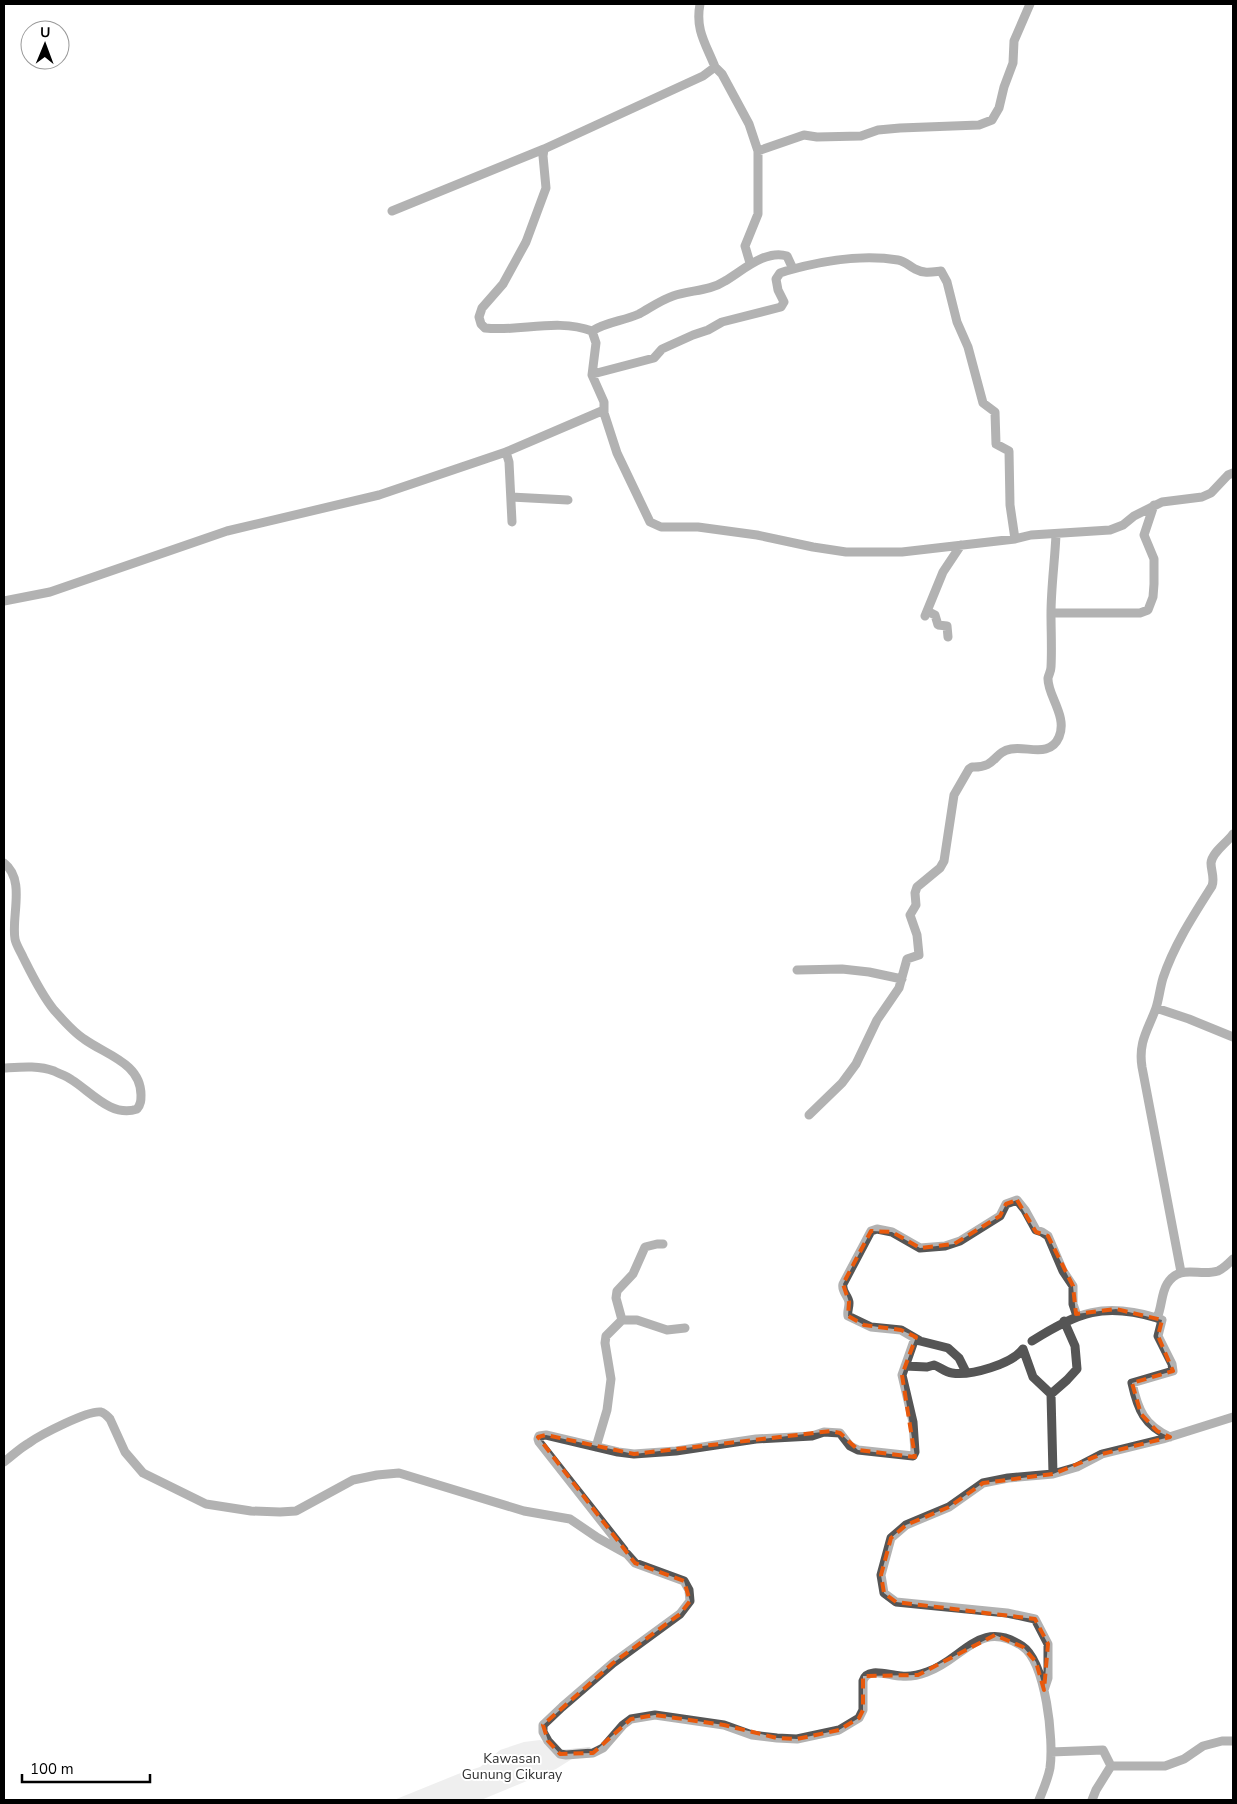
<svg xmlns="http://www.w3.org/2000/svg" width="1237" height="1804" font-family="'Nunito Sans',sans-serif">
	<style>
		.green { fill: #dcdcdc }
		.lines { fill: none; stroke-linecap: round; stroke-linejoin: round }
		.minor { stroke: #555; stroke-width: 9 }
		.marked { fill: none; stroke: #e8590c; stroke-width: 4; stroke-dasharray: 10 6; stroke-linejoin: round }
		.labels { text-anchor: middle; stroke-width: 4; stroke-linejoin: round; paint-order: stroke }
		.park-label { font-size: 14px; fill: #333; stroke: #fff }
	</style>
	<rect width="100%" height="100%" fill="#fff"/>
	<path class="green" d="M540 1740 560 1750 591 1747 556 1769 481 1800H394L458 1774 480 1767 500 1750 524 1742Z"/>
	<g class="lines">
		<path class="minor" d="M700 4C695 30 706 44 715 67L703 76 544 149 543 156 546 188 526 242 503 284 482 308 479 317 481 324 485 328C520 332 557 318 592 331L596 343 592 375 604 402V413L617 453 650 522 661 527H698L757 535 813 547 846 552H902L1015 539 1031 535 1110 530 1123 525 1134 516 1162 502 1202 497 1211 493 1228 475 1233 473
			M715 67 722 74 749 124 758 151V214L745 246 750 263
			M758 151 804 135 817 137 861 136 878 130 900 128 979 125 992 120 999 108 1004 87 1013 63 1014 41 1030 4
			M392 211 544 149
			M592 331C606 322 623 321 639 314 650 308 661 300 673 296 690 290 710 291 725 281 742 271 766 249 787 256L793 269
			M593 374 654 358 662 349 693 335 708 330 722 322 781 307 784 302 778 290 776 279 780 273 786 271C821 261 861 254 898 260 905 261 909 266 915 269 924 274 932 272 941 271L947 282 957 322 968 347 983 403 995 412 996 444 1009 451 1010 505 1015 539
			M506 452 509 462 512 522
			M511 497 568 500
			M4 601 50 592 227 531 379 495 506 452 604 410
			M927 611 935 615 938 625 947 626 948 637
			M1051 613H1140L1148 610 1153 597 1154 584V559L1144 535 1154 505
			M925 616 943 572 961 545
			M4 863C26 880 11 916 15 939 16 945 21 952 23 957 32 975 41 994 54 1010 63 1020 73 1032 84 1039 106 1055 141 1063 141 1095 141 1100 141 1104 137 1109 112 1118 91 1092 72 1080 67 1076 60 1074 54 1071 39 1065 20 1067 4 1068
			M797 970 842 969 869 972 902 979
			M1156 1008 1189 1019 1233 1037
			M809 1115 842 1083 856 1064 877 1020 899 988 907 959 919 955 917 935 910 915 916 905 915 893 917 887 940 868 944 861 954 795 969 769 972 767C997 768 993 752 1011 749 1028 746 1050 758 1059 737 1068 716 1047 695 1048 678 1049 674 1051 671 1051 667 1052 649 1051 631 1051 614 1051 587 1055 560 1056 534
			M663 1244H657L645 1247 633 1274 617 1291 616 1298 622 1320H637L667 1330 685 1328
			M1181 1272 1142 1067C1138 1042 1148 1030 1156 1008 1159 999 1160 988 1163 978 1174 945 1193 916 1212 886 1215 878 1211 871 1211 863 1212 852 1227 843 1233 834
			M1157 1318 1162 1320 1158 1336 1172 1364 1173 1371 1132 1383C1138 1410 1144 1425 1170 1437
			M1032 1341C1078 1312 1104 1302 1157 1318 1162 1307 1161 1294 1167 1284 1180 1263 1199 1277 1218 1271 1223 1269 1229 1263 1233 1259
			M1023 1349 1033 1377 1051 1394 1053 1474
			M905 1366 927 1367 934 1365C940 1367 945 1372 952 1373 971 1376 1012 1364 1023 1349
			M966 1372 959 1358 948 1348 920 1341 901 1330 871 1327 848 1316C847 1311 849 1309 849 1303 849 1296 841 1292 843 1284L871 1231 877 1229 892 1232 920 1248 945 1246 960 1241 1000 1216 1006 1204 1017 1200 1025 1210 1036 1230 1042 1232 1048 1236 1063 1271 1073 1286V1304L1077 1316
			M1051 1394 1067 1380 1077 1369 1075 1346 1064 1321
			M596 1447 607 1410 611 1379 605 1343 606 1336 622 1320
			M4 1462C12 1456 20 1448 29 1443 40 1435 88 1410 101 1412 105 1413 107 1416 110 1419L125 1452 143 1473 206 1504 251 1511 280 1512 296 1511 353 1480 377 1475 399 1473 524 1511 570 1519 598 1538 627 1554 635 1563 684 1581 689 1590 690 1601 680 1614 613 1663 562 1707 543 1725V1732L548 1741 560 1754 566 1755 593 1753 603 1748 623 1725 631 1719 655 1715 724 1725 752 1735 777 1738 797 1739 839 1730 859 1718 863 1710V1681C867 1666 890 1676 901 1676 910 1677 919 1675 927 1672 963 1660 979 1618 1022 1646 1046 1662 1054 1740 1050 1768 1048 1779 1043 1790 1039 1800
			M624 1550 539 1442 538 1439 539 1436 546 1435 618 1452 634 1454 676 1451 756 1439 812 1436 824 1432 840 1433 850 1446 858 1450 913 1456 915 1452 913 1422 902 1375 915 1338
			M1044 1690 1048 1678V1644L1035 1619 1007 1613 896 1602 884 1593 881 1575 891 1538 906 1525 949 1507 983 1483 1008 1478 1053 1474 1077 1467 1102 1454 1163 1439 1233 1417
			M1051 1752 1103 1750 1111 1766
			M1092 1800 1096 1790 1111 1766H1165L1184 1759 1203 1746 1222 1741H1233"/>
	</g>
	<path d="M0 0H1237V1804H0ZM1017 1200 1036 1232 1048 1236 1073 1286 1076 1314 1116 1309 1162 1320 1158 1336 1173 1371 1132 1383 1141 1414 1157 1431 1170 1437 1102 1454 1053 1474 983 1483 949 1507 906 1525 891 1538 881 1575 884 1593 896 1602 1035 1619 1048 1644 1044 1690 1036 1662 1023 1647 995 1635 918 1675 863 1676V1710L859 1718 839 1730 797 1739 777 1738 724 1725 655 1715 631 1719 593 1753 560 1754 548 1741 543 1725 613 1663 680 1614 690 1601 684 1581 635 1563 538 1437 546 1435 634 1454 831 1431 840 1433 858 1450 915 1457 902 1375 916 1337 901 1330 864 1325 848 1316 849 1302 843 1284 871 1231 892 1232 920 1248 954 1244 1000 1216 1006 1204Z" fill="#fff" fill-opacity=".55" fill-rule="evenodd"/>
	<path class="marked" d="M1017 1200 1036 1232 1048 1236 1073 1286 1076 1314 1116 1309 1162 1320 1158 1336 1173 1371 1132 1383 1141 1414 1157 1431 1170 1437 1102 1454 1053 1474 983 1483 949 1507 906 1525 891 1538 881 1575 884 1593 896 1602 1035 1619 1048 1644 1044 1690 1036 1662 1023 1647 995 1635 918 1675 863 1676V1710L859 1718 839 1730 797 1739 777 1738 724 1725 655 1715 631 1719 593 1753 560 1754 548 1741 543 1725 613 1663 680 1614 690 1601 684 1581 635 1563 538 1437 546 1435 634 1454 831 1431 840 1433 858 1450 915 1457 902 1375 916 1337 901 1330 864 1325 848 1316 849 1302 843 1284 871 1231 892 1232 920 1248 954 1244 1000 1216 1006 1204Z"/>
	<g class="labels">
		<g class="park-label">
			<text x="512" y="1763">Kawasan<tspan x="512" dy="16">Gunung Cikuray</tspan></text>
		</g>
	</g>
	<rect width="1237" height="1804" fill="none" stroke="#000000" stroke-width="10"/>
	<g transform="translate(45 45) rotate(1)"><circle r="24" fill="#ffffff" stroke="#999999"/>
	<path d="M0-4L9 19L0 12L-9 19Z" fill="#000000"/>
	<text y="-8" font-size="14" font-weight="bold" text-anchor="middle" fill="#000000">U</text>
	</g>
	<path d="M22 1774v8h128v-8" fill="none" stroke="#000000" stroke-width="2.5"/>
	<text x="30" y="1774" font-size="15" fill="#000000" stroke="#ffffff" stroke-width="4" paint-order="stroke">100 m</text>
</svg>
